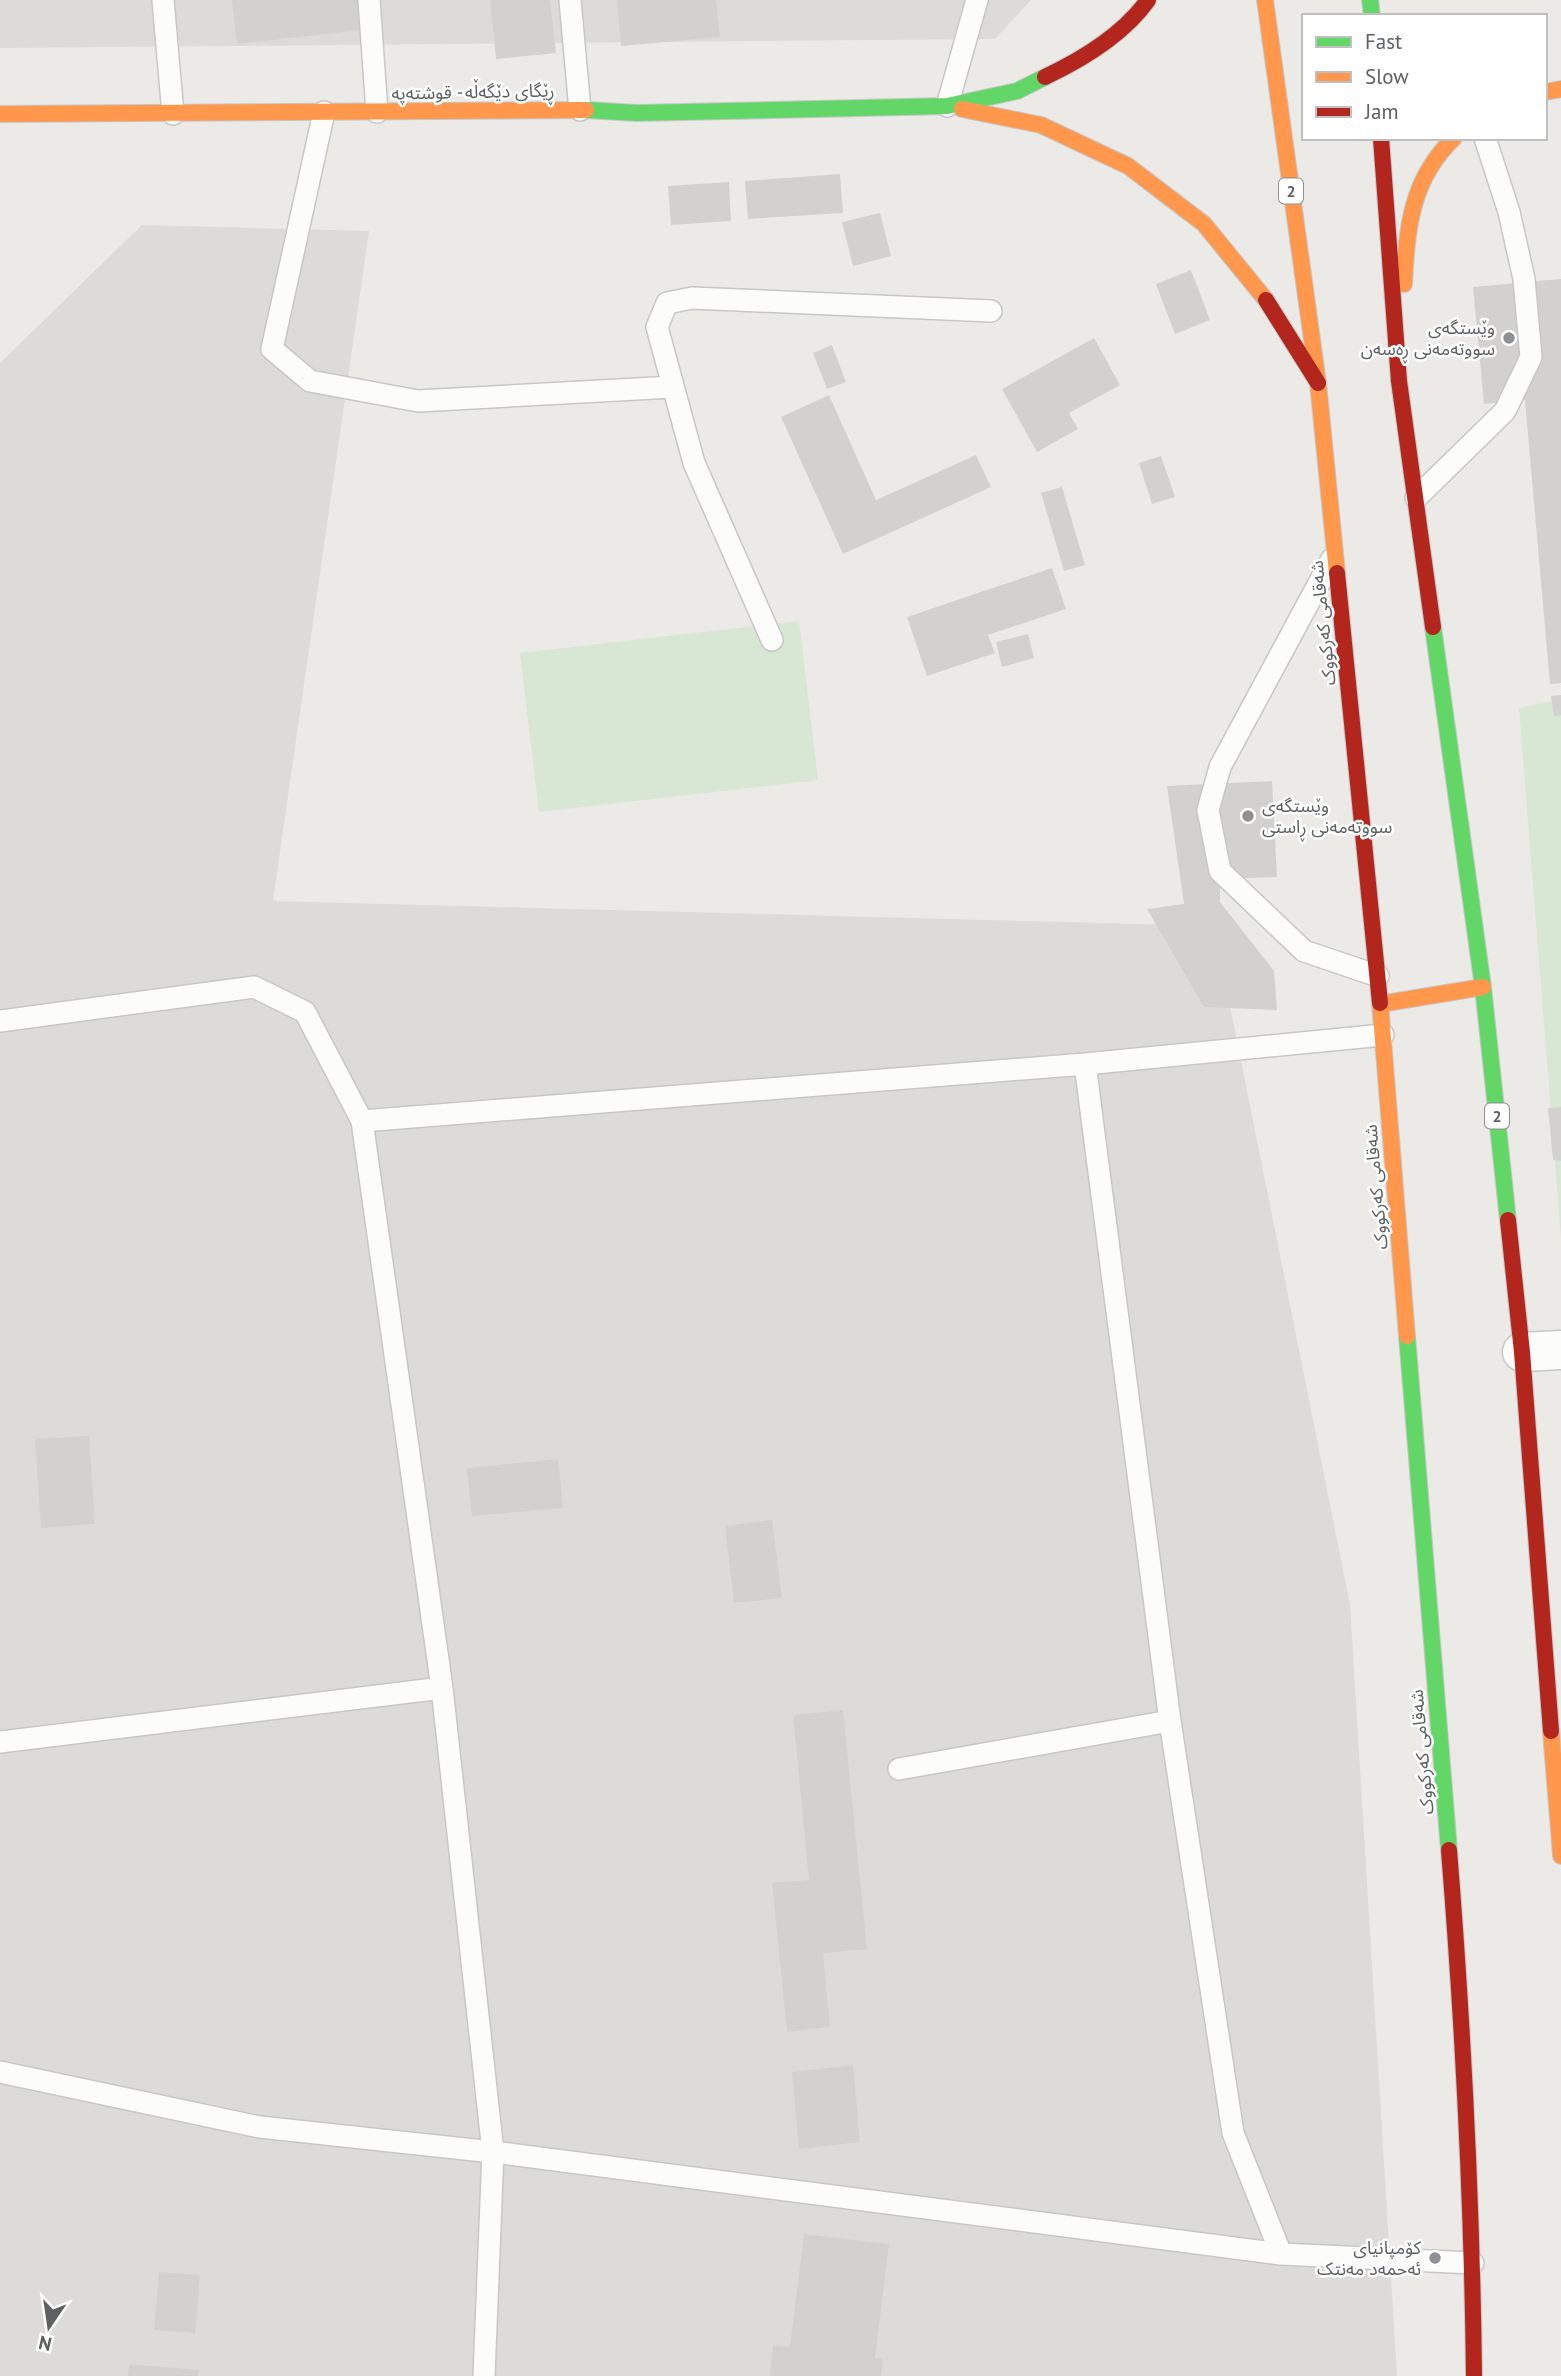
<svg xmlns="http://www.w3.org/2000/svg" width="1561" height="2376" font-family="'PT Sans','Noto Sans Arabic',sans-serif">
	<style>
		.industrial { fill: #dddbd9 }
		.green { fill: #d8e6d4 }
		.building { fill: #d3d1d0 }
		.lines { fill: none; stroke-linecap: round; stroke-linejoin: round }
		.lane-casing { stroke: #c7c7c7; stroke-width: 24 }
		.street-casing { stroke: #c7c7c7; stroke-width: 41 }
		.fast-casing { stroke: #c6c7c7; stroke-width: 18 }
		.slow-casing { stroke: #c6c7c7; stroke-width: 18 }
		.jam-casing { stroke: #c6c7c7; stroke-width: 18 }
		.lane { stroke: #fcfcfb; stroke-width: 21 }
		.street { stroke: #fcfcfb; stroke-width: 38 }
		.fast { stroke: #63d668; stroke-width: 16 }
		.slow { stroke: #ff974d; stroke-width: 16 }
		.jam { stroke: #b3261e; stroke-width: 16 }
		.poi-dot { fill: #8f9192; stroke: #fff; stroke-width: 2.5 }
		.labels { text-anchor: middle; stroke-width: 5; stroke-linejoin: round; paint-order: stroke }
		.shield { fill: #fff; stroke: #8e9092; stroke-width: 2 }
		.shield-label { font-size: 16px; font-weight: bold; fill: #5d6164 }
		.street-label { font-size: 18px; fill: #5d6164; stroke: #fff }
		.poi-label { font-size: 18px; fill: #5d6164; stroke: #fff; text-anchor: end }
	</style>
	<rect width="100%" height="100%" fill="#eceae7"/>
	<path class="industrial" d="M0 0H1031L995 39 0 48Z
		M142 225 369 231 273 901 1214 926 1350 1605 1397 2376H0V363Z"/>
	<path class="green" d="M799 621 818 780 539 812 520 653Z
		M1561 699V1238L1519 708Z"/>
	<path class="building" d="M232 0H365L369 29 237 44Z
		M490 0H550L556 53 496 59Z
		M617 0H716L720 37 621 46Z
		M840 174 843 213 748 219 745 181Z
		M729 182 731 221 671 225 668 186Z
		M880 213 891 256 853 266 842 222Z
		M1191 270 1210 320 1175 334 1156 284Z
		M1561 279V683L1550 684 1525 400 1484 404 1473 287Z
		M1094 338 1120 385 1069 413 1078 429 1037 452 1002 389Z
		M832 345 846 382 827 389 813 353Z
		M829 395 876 500 976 455 991 487 843 554 781 417Z
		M1161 456 1175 497 1152 504 1139 463Z
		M1062 487 1085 565 1064 571 1041 493Z
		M1052 568 1066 609 988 635 995 653 927 676 907 617Z
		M1028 634 1034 658 1002 667 996 642Z
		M1561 695V715L1554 716 1551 696Z
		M1272 781 1277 877 1220 879V902L1274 971 1277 1010 1204 1007 1147 909 1184 904 1167 786Z
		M1561 1107V1161L1553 1160 1548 1108Z
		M89 1436 95 1524 41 1528 35 1439Z
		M558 1459 563 1508 472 1516 467 1468Z
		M772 1520 782 1598 734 1603 725 1526Z
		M843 1710 867 1949 823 1953 830 2027 787 2032 772 1883 809 1880 793 1715Z
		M853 2065 860 2142 799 2149 792 2072Z
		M804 2234 889 2244 875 2358 883 2359 881 2376H770L773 2345 790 2347Z
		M159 2272 200 2275 195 2333 154 2330Z
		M129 2364 199 2370 198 2376H128Z"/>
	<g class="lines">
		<defs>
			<path id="lane" d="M163 0 173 114
				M369 0 377 112
				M570 0 580 110
				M947 106 977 0
				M324 112 272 349 310 381 418 401 673 387
				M1416 498 1505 411 1531 357 1524 279 1509 212 1485 138
				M1332 559 1220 767 1208 810 1220 871 1304 951 1378 976
				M772 640 694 463 657 327 667 303 692 298 991 311
				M0 1021 254 987 305 1012 362 1121 1085 1064 1170 1721 1233 2133 1281 2254
				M1085 1064 1383 1035
				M362 1121 442 1688 493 2152 484 2376
				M0 1742 442 1688
				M899 1769 1170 1721
				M0 2072 260 2127 493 2152 1281 2254 1473 2263"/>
			<path id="street" d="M1522 1352 1561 1350"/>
			<path id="fast" d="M1370 0 1372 16
				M586 110 637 113 947 106 1017 91 1045 77
				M1433 627 1483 987 1508 1220
				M1407 1336 1449 1850"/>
			<path id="slow" d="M1265 0 1318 383 1337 573
				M1545 92 1561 89
				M962 109 1041 125 1128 166 1204 224 1266 300
				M0 114 586 110
				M1404 284C1407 227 1411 179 1454 138
				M1380 1003 1407 1336
				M1380 1004 1483 987
				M1551 1731 1561 1856"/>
			<path id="jam" d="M1045 77C1083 59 1123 35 1148 0
				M1381 138 1399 381 1433 627
				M1266 300 1318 383
				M1337 573 1380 1003
				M1508 1220 1522 1352 1551 1731
				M1449 1850C1463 2025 1472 2200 1474 2376"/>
		</defs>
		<use href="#lane" class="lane-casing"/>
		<use href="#street" class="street-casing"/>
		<use href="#fast" class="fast-casing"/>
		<use href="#slow" class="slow-casing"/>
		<use href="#jam" class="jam-casing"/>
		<use href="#lane" class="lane"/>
		<use href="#street" class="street"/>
		<use href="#fast" class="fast"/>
		<use href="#slow" class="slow"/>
		<use href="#jam" class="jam"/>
	</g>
	<g class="poi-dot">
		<circle cx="1509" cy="338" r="7"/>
		<circle cx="1248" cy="816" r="7"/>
		<circle cx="1435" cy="2258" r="7"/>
	</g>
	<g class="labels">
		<g class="shield">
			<rect x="1279" y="178.5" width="24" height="25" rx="5"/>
			<rect x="1485" y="1103.5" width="24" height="25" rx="5"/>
		</g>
		<g class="shield-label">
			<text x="1291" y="197">2</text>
			<text x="1497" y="1122">2</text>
		</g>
		<g class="street-label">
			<text transform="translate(473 92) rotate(-1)" y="6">ڕێگای دێگەڵە - قوشتەپە</text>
			<text transform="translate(1323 623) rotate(-96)" y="6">شەقامی کەرکووک</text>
			<text transform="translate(1376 1187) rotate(-95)" y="6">شەقامی کەرکووک</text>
			<text transform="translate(1422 1752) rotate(-95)" y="6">شەقامی کەرکووک</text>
		</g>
		<g class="poi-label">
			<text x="1495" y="334">وێستگەی<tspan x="1495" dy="21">سووتەمەنی ڕەسەن</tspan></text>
			<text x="1262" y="812" text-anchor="start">وێستگەی<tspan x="1262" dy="21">سووتەمەنی ڕاستی</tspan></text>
			<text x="1421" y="2254">کۆمپانیای<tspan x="1421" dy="21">ئەحمەد مەنتک</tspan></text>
		</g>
	</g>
	<rect x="1302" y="14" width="245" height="126" fill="#ffffff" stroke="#bec0c1" stroke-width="2"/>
	<rect x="1316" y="37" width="35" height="10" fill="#63d668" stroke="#bec0c1" stroke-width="2"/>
	<text x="1365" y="49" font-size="21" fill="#5d6164">Fast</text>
	<rect x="1316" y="72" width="35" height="10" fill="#ff974d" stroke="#bec0c1" stroke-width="2"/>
	<text x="1365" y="84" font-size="21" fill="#5d6164">Slow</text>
	<rect x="1316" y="107" width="35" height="10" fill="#b3261e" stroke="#bec0c1" stroke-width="2"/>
	<text x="1365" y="119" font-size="21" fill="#5d6164">Jam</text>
	<g transform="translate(49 2327) rotate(193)" stroke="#ffffff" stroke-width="5" paint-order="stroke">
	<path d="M0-5L12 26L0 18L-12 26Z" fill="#5d6164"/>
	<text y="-10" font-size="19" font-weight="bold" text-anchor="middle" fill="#5d6164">N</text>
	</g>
</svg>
